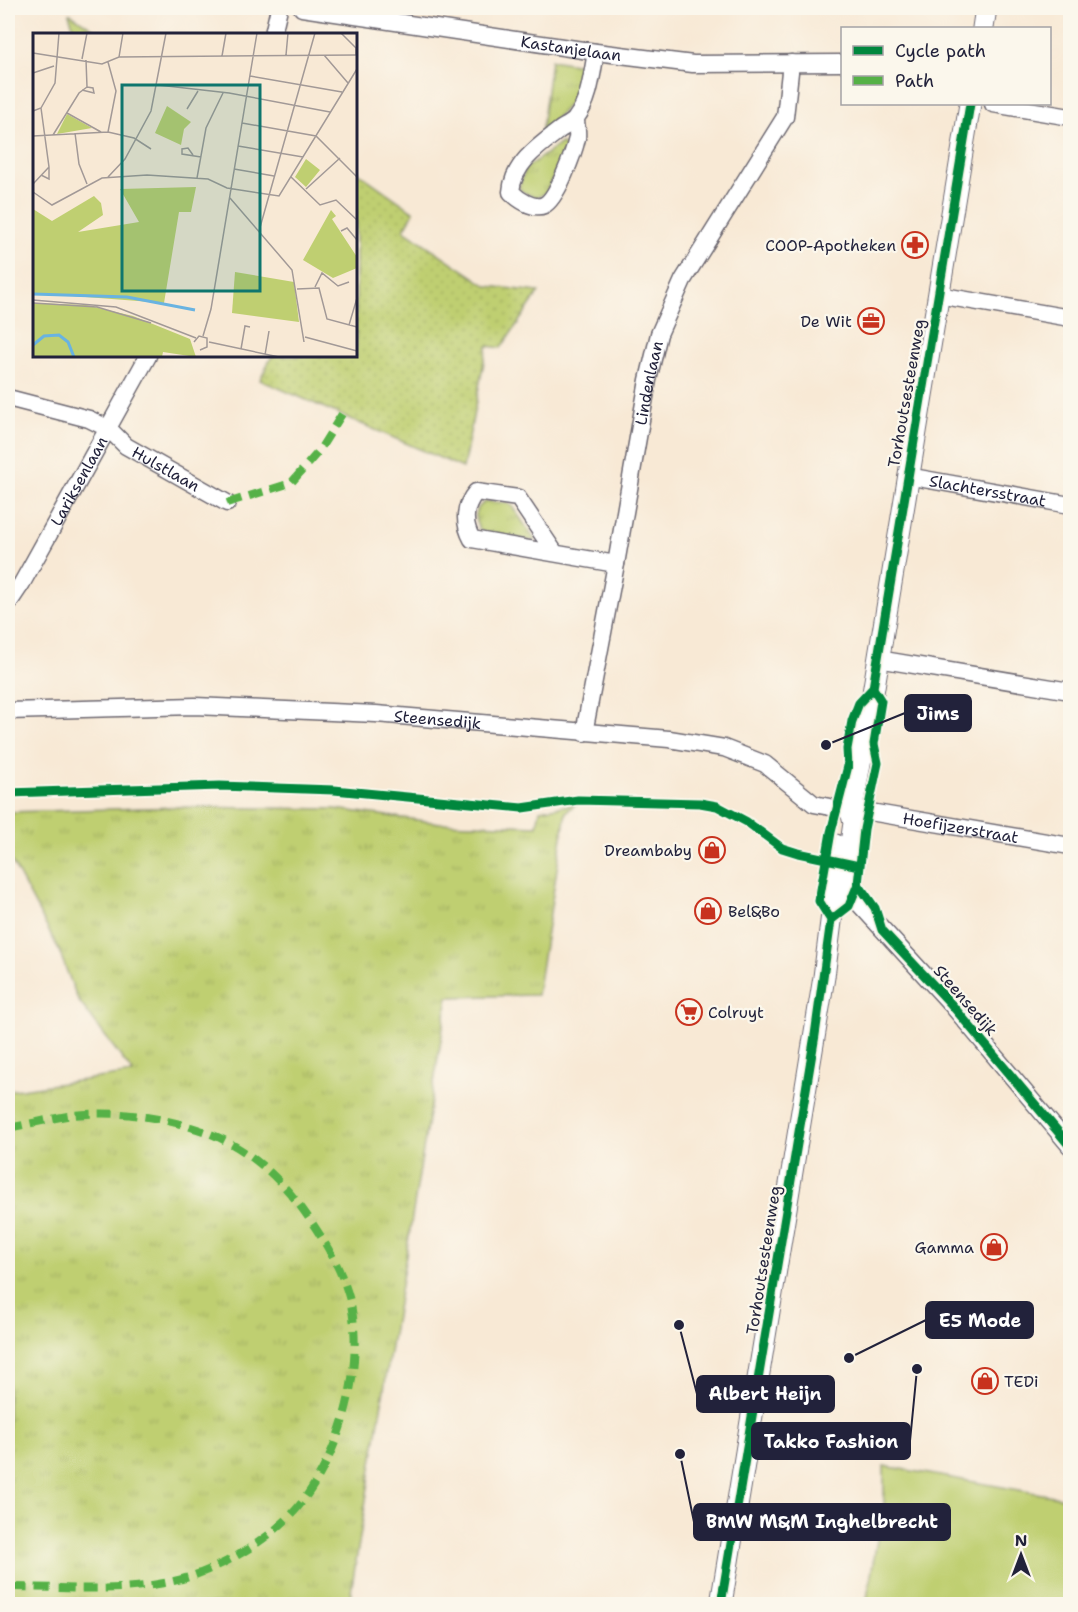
<svg xmlns="http://www.w3.org/2000/svg" width="1078" height="1612" font-family="'Shantell Sans',sans-serif">
	<style>
		.grass { fill: url(#grass-tufts); stroke: #707856; stroke-width: 1.5 }
		.park { fill: url(#park-dots); stroke: #707856; stroke-width: 1.5 }
		.garden { fill: #bfcf71; stroke: #707856; stroke-width: 1.5 }
		.lines { fill: none; stroke-linecap: round; stroke-linejoin: round }
		.minor-casing { stroke: #6d6871; stroke-width: 19 }
		.major-casing { stroke: #6d6871; stroke-width: 23 }
		.minor { stroke: #fff; stroke-width: 16 }
		.major { stroke: #fff; stroke-width: 21 }
		.quiet { stroke: #55b146; stroke-width: 8; stroke-dasharray: 15 8; stroke-linecap: butt }
		.cycleway-casing { stroke: #fbf7ec; stroke-width: 13 }
		.cycleway { stroke: #00873e; stroke-width: 9 }
		.labels { text-anchor: middle; stroke-width: 4.5; stroke-linejoin: round; paint-order: stroke }
		.street-label { font-size: 16px; fill: #22223b; stroke: #fbf7ec }
		.poi-label { font-size: 16px; fill: #22223b; stroke: #fbf7ec; text-anchor: end }
		.inset-river { fill: none; stroke: #69b3e1; stroke-width: 3 }
		.inset-road { fill: none; stroke: #a29997; stroke-width: 1.5 }
		.view { fill: #0f766e; fill-opacity: 0.15; stroke: #0f766e; stroke-width: 3 }
		.inset-edge { fill: none; stroke: #22223b; stroke-width: 3 }
		.leader { fill: none; stroke: #22223b; stroke-width: 2 }
		.callout-dot { fill: #22223b; stroke: #fbf7ec; stroke-width: 2 }
		.callout { fill: #22223b; stroke: #22223b; stroke-width: 2 }
		.callout-label { font-size: 18px; text-anchor: middle; font-weight: bold; fill: #fff }
	</style>
	<defs>
		<pattern id="grass-tufts" width="24" height="20" patternUnits="userSpaceOnUse" patternTransform="scale(1.5)"><rect width="24" height="20" fill="#bfcf71"/><path d="M3 7l-1-3M5 7V3M7 7l1-3M15 17l-1-3M17 17v-4M19 17l1-3" fill="none" stroke="#a4b163"/></pattern>
		<pattern id="park-dots" width="8" height="8" patternUnits="userSpaceOnUse" patternTransform="scale(1.5)"><rect width="8" height="8" fill="#bfcf71"/><path d="M2 2h.1M6 6h.1" fill="none" stroke="#a4b163" stroke-width="1.8" stroke-linecap="round"/></pattern>
	</defs>
	<rect width="100%" height="100%" fill="#fbf7ec"/>
	<filter id="ink" filterUnits="userSpaceOnUse"><feTurbulence type="fractalNoise" baseFrequency=".0167" numOctaves="2"/><feDisplacementMap in="SourceGraphic" scale="12" xChannelSelector="R" yChannelSelector="G"/><feConvolveMatrix kernelMatrix="1 2 1 2 8 2 1 2 1" color-interpolation-filters="sRGB"/></filter>
	<filter id="wash" filterUnits="userSpaceOnUse"><feTurbulence type="fractalNoise" baseFrequency=".008" numOctaves="4" result="noise"/><feDisplacementMap in="SourceGraphic" scale="24" xChannelSelector="R" yChannelSelector="G"/><feGaussianBlur stdDeviation="1.35" result="paint"/><feColorMatrix in="noise" values="0 0 0 0 0 0 0 0 0 0 0 0 0 0 0 0 0 1.4 0 .05"/><feComposite in="paint" operator="in"/></filter>
	<g filter="url(#wash)">
		<rect width="100%" height="100%" fill="#f8e9d5"/>
		<path class="grass" d="M69 14H71L101 34H76Z
			M551 60 581 65C579 104 563 108 541 135Z
			M561 143 565 146V150L546 193 536 198 521 191 519 187 525 169Z
			M487 501 507 503 512 506 535 540 533 541 484 532C472 525 473 507 487 501Z
			M576 804 566 812 537 995 448 997 349 1604H8V1091L133 1073 78 1000 58 948 8 854V812L181 807 335 809 440 823 537 826 540 810Z"/>
		<path class="park" d="M356 171 414 212 404 230 487 286 539 292 501 348 487 346 463 468 260 380 272 356H356Z"/>
		<path class="garden" d="M884 1466 1070 1499V1604H866L880 1523 884 1514Z"/>
	</g>
	<g filter="url(#ink)">
		<g class="lines">
			<defs>
				<g id="minor">
					<path id="s1" d="M302 8 596 52 693 64 842 63"/>
					<path d="M273 34 279 8"/>
					<path d="M993 104 1070 117"/>
					<path d="M576 119C576 125 578 132 577 138 574 152 557 199 544 205 533 210 518 199 511 192 513 163 540 145 561 129 566 126 573 123 576 118 590 100 592 73 596 52"/>
					<path d="M938 295 1070 318"/>
					<path id="s2" d="M8 398 89 419 109 429 126 446 227 503"/>
					<path id="s3" d="M907 476 1070 505"/>
					<path d="M555 553 518 498 476 492C464 506 463 523 472 539L616 564"/>
					<path id="s4" d="M8 604 22 583 148 356"/>
					<path d="M878 659 1070 691"/>
					<path id="s5" d="M8 711 195 706 376 714 669 739 724 748 765 764 814 804 851 811 870 812 1070 846"/>
					<path id="s6" d="M584 733 616 564 648 380 659 334 683 280 785 117 791 63"/>
					<path d="M833 887 844 890 853 897 951 1004 1070 1146"/>
				</g>
				<path id="major" d="M983 28 986 8
					M834 898 844 890 854 823 851 811 871 705 970 104
					M721 1604 824 977 834 898 829 886 836 845"/>
			</defs>
			<use href="#minor" class="minor-casing"/>
			<use href="#major" class="major-casing"/>
			<use href="#minor" class="minor"/>
			<use href="#major" class="major"/>
			<path class="quiet" d="M227 503 291 483 319 451 342 414
				M8 1128C30 1124 52 1118 74 1115 116 1110 163 1117 203 1131 246 1146 281 1178 306 1214 325 1241 344 1273 351 1305 364 1369 341 1451 302 1502 278 1534 232 1562 195 1575 136 1595 69 1587 8 1587"/>
			<defs>
				<path id="cycleway" d="M873 688 970 104
					M8 793 220 786 334 790 522 808 578 800 700 803 717 806 747 822 782 848 798 853 859 866
					M858 884 875 908 882 930 951 1004 1070 1146
					M831 920 849 906 858 884 864 829 878 763 874 744 881 701 873 688
					M831 920 819 901 831 832 848 766 847 749 852 721 859 703 873 688
					M721 1604 815 1035 831 920"/>
			</defs>
			<use href="#cycleway" class="cycleway-casing"/>
			<use href="#cycleway" class="cycleway"/>
		</g>
	</g>
	<defs>
		<symbol id="pharmacy-ring" viewBox="-11 -11 22 22"><circle r="9.5" fill="#fbf7ec" stroke="#c8321e" stroke-width="1.5"/><path d="M-2-6h4v4h4v4h-4v4h-4v-4h-4v-4h4Z" fill="#c8321e"/></symbol>
		<symbol id="office-ring" viewBox="-11 -11 22 22"><circle r="9.5" fill="#fbf7ec" stroke="#c8321e" stroke-width="1.5"/><path d="M-6-3h4V-5.5h4V-3h4V5H-6ZM-1-4.5V-3h2v-1.5ZM-6 0V1H6V0Z" fill="#c8321e"/></symbol>
		<symbol id="shop-ring" viewBox="-11 -11 22 22"><circle r="9.5" fill="#fbf7ec" stroke="#c8321e" stroke-width="1.5"/><path d="M-5-2.5h2.3a2.7 3.5 0 0 1 5.4 0H5L5.5 6h-11ZM-1.5-2.5h3a1.5 2.3 0 0 0-3 0Z" fill="#c8321e"/></symbol>
		<symbol id="supermarket-ring" viewBox="-11 -11 22 22"><circle r="9.5" fill="#fbf7ec" stroke="#c8321e" stroke-width="1.5"/><path d="M-6-5.5h2.5l.6 2H6L4.5 2H-2.5L-4.4-4H-6ZM-1.5 3.2a1.3 1.3 0 1 0 .1 0ZM3 3.2a1.3 1.3 0 1 0 .1 0Z" fill="#c8321e"/></symbol>
	</defs>
	<g fill-rule="evenodd">
		<use href="#pharmacy-ring" x="900" y="230" width="30" height="30"/>
		<use href="#office-ring" x="856" y="306" width="30" height="30"/>
		<use href="#shop-ring" x="697" y="835" width="30" height="30"/>
		<use href="#shop-ring" x="693" y="896" width="30" height="30"/>
		<use href="#supermarket-ring" x="674" y="997" width="30" height="30"/>
		<use href="#shop-ring" x="979" y="1232" width="30" height="30"/>
		<use href="#shop-ring" x="970" y="1366" width="30" height="30"/>
	</g>
	<g class="labels">
		<g class="street-label">
			<text dy="6" stroke="none"><textPath href="#s1" startOffset="272">Kastanjelaan</textPath></text>
			<text dy="6" stroke="none"><textPath href="#s6" startOffset="356">Lindenlaan</textPath></text>
			<text transform="translate(906 393) rotate(-80)" y="6">Torhoutsesteenweg</text>
			<text dy="6" stroke="none"><textPath href="#s2" startOffset="176">Hulstlaan</textPath></text>
			<text dy="6" stroke="none"><textPath href="#s4" startOffset="142">Lariksenlaan</textPath></text>
			<text dy="6" stroke="none"><textPath href="#s3" startOffset="82">Slachtersstraat</textPath></text>
			<text dy="6" stroke="none"><textPath href="#s5" startOffset="430">Steensedijk</textPath></text>
			<text dy="6" stroke="none"><textPath href="#s5" startOffset="974">Hoefijzerstraat</textPath></text>
			<text transform="translate(966 1000) rotate(49)" y="6">Steensedijk</text>
			<text transform="translate(763 1260) rotate(-81)" y="6">Torhoutsesteenweg</text>
		</g>
		<g class="poi-label">
			<text x="896" y="251">COOP-Apotheken</text>
			<text x="852" y="327">De Wit</text>
			<text x="692" y="856">Dreambaby</text>
			<text x="728" y="917" text-anchor="start">Bel&amp;Bo</text>
			<text x="708" y="1018" text-anchor="start">Colruyt</text>
			<text x="974" y="1253">Gamma</text>
			<text x="1004" y="1387" text-anchor="start">TEDi</text>
		</g>
	</g>
	<g transform="translate(33 33)">
		<rect width="324" height="324" fill="#f8e9d5"/>
		<path d="M163 154 158 179H146L131 270 0 260V176L19 188 61 163 68 170 70 182 45 199 106 189 87 156ZM0 270 53 272 100 283 157 306 163 324 130 319 129 324H0Z" fill="#bfcf71"/>
		<path d="M134 73 158 89 151 96 148 112 122 100ZM34 81 59 95 24 101ZM273 126 287 137 273 154 262 144ZM298 177 303 183 299 186 324 224V235L300 245 270 227Z" fill="#bfcf71"/>
		<path d="M202 239 261 249 266 289 199 280Z" fill="#bfcf71"/>
		<path class="inset-river" d="M0 261 94 264 162 277M0 312 11 303 26 302 35 309 41 324"/>
		<path class="inset-road" d="M308 0 323 15V22M0 20 69 31 86 24 324 22M253 22 255 0M291 22 315 50M189 23 193 0M86 24 90 0M49 26 54 0M75 29 83 58 75 99M0 40 21 33M217 43 309 59M125 52 196 60 297 79M49 57 61 60 60 55 54 54M154 76 165 58M0 78 8 75 22 50 26 0M34 80 68 99M209 90 283 103 324 144M42 100 46 131 54 151M20 102 46 60 54 54 53 27M0 103 75 99 101 105 118 116M205 113 270 124M160 122 155 115 149 116V121L168 124M201 136 241 143M8 142 16 146V134M75 144 92 126 118 78 133 0M258 144 287 172 303 167 324 187M164 145 173 95 190 60M0 151 16 134 8 75M273 156 307 125M0 159 19 172 69 145 114 142 175 146 194 155 246 163 324 36M197 165 259 237 271 309M226 198 282 0M308 198 314 195 324 207M282 254 289 240 305 253 316 249M264 256 286 255 294 286 324 294M0 267 83 274 163 305M0 270 64 274 118 290M316 292 324 265M170 303 178 276 224 0M272 304 324 318M161 309 166 303 174 305V314L167 317M176 309 246 324M208 316 212 293 217 294M232 322 236 298"/>
		<path class="view" d="M89 52H227V258H89Z"/>
		<rect width="324" height="324" class="inset-edge"/>
	</g>
	<path class="leader" d="M826 745L905 713M849 1358L926 1320M679 1325L697 1394M917 1369L910 1441M680 1454L694 1522"/>
	<g class="callout-dot">
		<circle cx="826" cy="745" r="6"/>
		<circle cx="849" cy="1358" r="6"/>
		<circle cx="679" cy="1325" r="6"/>
		<circle cx="917" cy="1369" r="6"/>
		<circle cx="680" cy="1454" r="6"/>
	</g>
	<g class="callout">
		<rect x="905" y="695" width="66" height="36" rx="6"/>
		<rect x="926" y="1302" width="107" height="36" rx="6"/>
		<rect x="697" y="1376" width="137" height="36" rx="6"/>
		<rect x="752" y="1423" width="158" height="36" rx="6"/>
		<rect x="694" y="1504" width="256" height="36" rx="6"/>
	</g>
	<g class="callout-label">
		<text x="938" y="720">Jims</text>
		<text x="980" y="1327">E5 Mode</text>
		<text x="765" y="1400">Albert Heijn</text>
		<text x="831" y="1448">Takko Fashion</text>
		<text x="822" y="1528">BMW M&amp;M Inghelbrecht</text>
	</g>
	<rect width="1078" height="1612" fill="none" stroke="#fbf7ec" stroke-width="30"/>
	<rect x="841" y="27" width="210" height="78" fill="#fbf7ec" stroke="#a4a2a5" stroke-width="1.5"/>
	<rect x="853" y="46" width="30" height="9" fill="#00873e" stroke="#a4a2a5" stroke-width="1.5"/>
	<text x="895" y="57" font-size="18" fill="#22223b">Cycle path</text>
	<rect x="853" y="76" width="30" height="9" fill="#55b146" stroke="#a4a2a5" stroke-width="1.5"/>
	<text x="895" y="87" font-size="18" fill="#22223b">Path</text>
	<g transform="translate(1021 1555)" stroke="#fbf7ec" stroke-width="4.5" paint-order="stroke">
	<path d="M0-4.5L10 22L0 15L-10 22Z" fill="#22223b"/>
	<text y="-9" font-size="16" font-weight="bold" text-anchor="middle" fill="#22223b">N</text>
	</g>
</svg>
